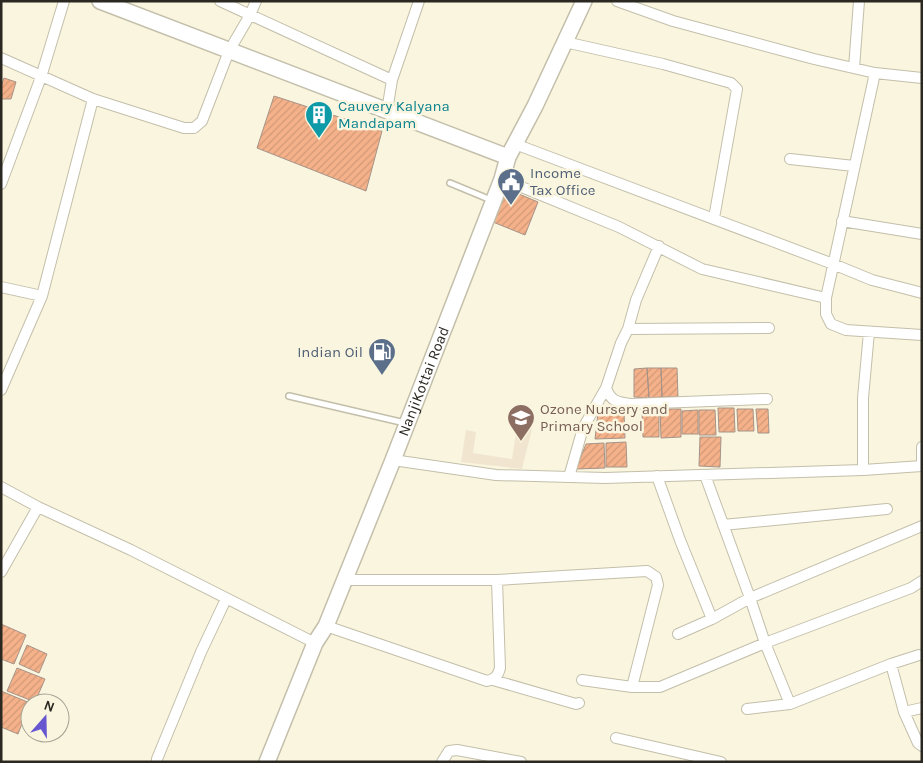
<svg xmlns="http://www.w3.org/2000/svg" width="923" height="763" font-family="Karla,sans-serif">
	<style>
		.education { fill: #f1e5d0 }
		.building { fill: url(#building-hatch); stroke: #a79388 }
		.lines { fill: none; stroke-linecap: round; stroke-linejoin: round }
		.lane-casing { stroke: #c3bfaa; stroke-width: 8 }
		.street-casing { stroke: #c3bfaa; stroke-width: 12 }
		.secondary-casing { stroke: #c3bfaa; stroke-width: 18 }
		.lane { stroke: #fff; stroke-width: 5 }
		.street { stroke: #fff; stroke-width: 10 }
		.secondary { stroke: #fff; stroke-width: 15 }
		.labels { text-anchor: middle; stroke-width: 5; stroke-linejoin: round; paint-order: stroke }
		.culture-label { font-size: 15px; fill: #0d838f; stroke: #f9f5df; text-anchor: start }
		.service-label { font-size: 15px; fill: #4e5e75; stroke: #f9f5df; text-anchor: start }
		.street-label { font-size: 15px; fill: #2a2820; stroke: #f9f5df }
		.education-label { font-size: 15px; fill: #785e54; stroke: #f9f5df; text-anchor: start }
	</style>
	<defs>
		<pattern id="building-hatch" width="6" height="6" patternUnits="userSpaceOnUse" patternTransform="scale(1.25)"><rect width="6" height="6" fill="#f5b28a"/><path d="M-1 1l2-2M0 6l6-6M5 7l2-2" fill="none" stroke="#d29977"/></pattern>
	</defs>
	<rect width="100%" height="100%" fill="#f9f5df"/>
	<path class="education" d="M517 427 532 429 522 469 461 462 466 430 476 432 473 453 512 459Z"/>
	<path class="building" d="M4 78 16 82 11 99H1V87Z
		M274 96 382 131 366 191 257 148Z
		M502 187 538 202 525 235 488 220Z
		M647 368 649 398 634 397V369Z
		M647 368H661L662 397 649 398Z
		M661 368H677L678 397H662Z
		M718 408H734L735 432H719Z
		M660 409H681V437L661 438Z
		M737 409H753L754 431H738Z
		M756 409H768L769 433H758Z
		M698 410V434H682V411Z
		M699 410H715L716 435H699Z
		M624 412 625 438 595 439 598 413Z
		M642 412H659V437H643Z
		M700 437H721L720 467 699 466Z
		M626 442 627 467H606V443Z
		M604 443 605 468 576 469 586 444Z
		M1 624 26 635 14 664 1 659Z
		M27 645 47 654 39 673 19 664Z
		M17 668 45 679 35 702 7 691Z
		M1 691 30 703 18 734 1 727Z"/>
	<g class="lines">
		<defs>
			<path id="lane" d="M450 183 491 200
				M289 396 405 423"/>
			<path id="street" d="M220 1 392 80
				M617 1 673 21 814 59 875 73 922 78
				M565 42 663 64 731 83 737 89 714 218
				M1 58 93 99 184 128H194L202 121 229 51 250 15 256 1
				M854 68 859 1
				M875 73 826 298V314L831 324 846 330 922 335
				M387 111 392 80 419 1
				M515 144 833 264 872 280 922 293
				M790 159 854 166
				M502 179 619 227 702 269 826 298
				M1 184 41 77 64 1
				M842 221 922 234
				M1 287 42 296
				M628 329 769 328
				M606 388C611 401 616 402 630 404L767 399
				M1 390 42 296 93 99
				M393 460 496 475 605 478 863 470 922 466
				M922 466V447
				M863 470V398L869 332
				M705 475 750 598 765 643 790 704
				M657 476 680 540 712 619
				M569 477 583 428 606 388 621 343 628 329 636 300 659 246
				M1 487 38 507 131 550 315 643
				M723 525 887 509
				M1 572 38 507
				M345 580H497L647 571 656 577 658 585 632 687
				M326 626 487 681C495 679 498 676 500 668L497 580
				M678 634 712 619 750 598 922 526
				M891 664 904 712 918 743 922 746
				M493 680 576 704 579 703
				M582 680 632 687H660L765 643 911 588 922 581
				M747 709 790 704 891 664 919 655
				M904 712 922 708
				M616 738 721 762
				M157 759 201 652 226 599
				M442 762 449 751 457 750 521 762"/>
			<g id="secondary">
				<path d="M100 1 508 157"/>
				<path id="s1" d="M267 762 315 643 326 626 393 460 502 179 508 157 535 106 584 1"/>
			</g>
		</defs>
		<use href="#lane" class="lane-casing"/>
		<use href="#street" class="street-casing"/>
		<use href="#secondary" class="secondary-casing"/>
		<use href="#lane" class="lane"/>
		<use href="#street" class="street"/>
		<use href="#secondary" class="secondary"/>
	</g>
	<defs>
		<symbol id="building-pin" viewBox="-11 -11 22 30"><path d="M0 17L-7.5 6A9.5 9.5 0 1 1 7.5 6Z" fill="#0f9aa8" stroke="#f9f5df"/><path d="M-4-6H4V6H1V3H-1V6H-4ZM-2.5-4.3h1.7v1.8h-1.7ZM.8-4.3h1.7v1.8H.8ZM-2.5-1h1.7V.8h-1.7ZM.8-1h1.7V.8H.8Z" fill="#fff"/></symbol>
		<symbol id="civic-pin" viewBox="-11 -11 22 30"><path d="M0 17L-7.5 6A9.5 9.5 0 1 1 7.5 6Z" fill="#5c6f8a" stroke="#f9f5df"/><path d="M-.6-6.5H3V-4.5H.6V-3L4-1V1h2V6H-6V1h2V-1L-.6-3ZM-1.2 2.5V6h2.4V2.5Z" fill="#fff"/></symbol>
		<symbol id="fuel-pin" viewBox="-11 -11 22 30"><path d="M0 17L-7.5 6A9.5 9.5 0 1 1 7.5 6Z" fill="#5c6f8a" stroke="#f9f5df"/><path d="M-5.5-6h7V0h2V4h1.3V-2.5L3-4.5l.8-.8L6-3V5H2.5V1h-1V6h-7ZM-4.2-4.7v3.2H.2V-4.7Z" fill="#fff"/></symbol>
		<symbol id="school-pin" viewBox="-11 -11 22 30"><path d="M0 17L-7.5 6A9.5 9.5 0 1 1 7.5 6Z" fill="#8d6e63" stroke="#f9f5df"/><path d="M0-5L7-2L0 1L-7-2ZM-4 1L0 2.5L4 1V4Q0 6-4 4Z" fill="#fff"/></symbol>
	</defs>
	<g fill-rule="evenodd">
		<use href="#building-pin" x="303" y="99" width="32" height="43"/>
		<use href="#civic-pin" x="495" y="166" width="32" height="43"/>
		<use href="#fuel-pin" x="366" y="336" width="32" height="43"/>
		<use href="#school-pin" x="505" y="402" width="32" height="43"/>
	</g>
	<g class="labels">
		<g class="culture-label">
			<text x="338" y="111">Cauvery Kalyana<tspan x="338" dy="17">Mandapam</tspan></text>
		</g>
		<g class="service-label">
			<text x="530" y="178">Income<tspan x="530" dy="17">Tax Office</tspan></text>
			<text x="363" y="357" text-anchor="end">Indian Oil</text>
		</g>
		<g class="street-label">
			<text dy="5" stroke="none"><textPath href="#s1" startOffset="412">NanjiKottai Road</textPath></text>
		</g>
		<g class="education-label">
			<text x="540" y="414">Ozone Nursery and<tspan x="540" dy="17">Primary School</tspan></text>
		</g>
	</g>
	<rect width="923" height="763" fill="none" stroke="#2a2820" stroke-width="5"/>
	<g transform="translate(45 718) rotate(20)"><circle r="24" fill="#f9f5df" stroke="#a6a393"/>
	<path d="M0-4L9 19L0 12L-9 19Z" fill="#6656cf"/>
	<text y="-8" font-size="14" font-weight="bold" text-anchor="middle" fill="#2a2820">N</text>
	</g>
</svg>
